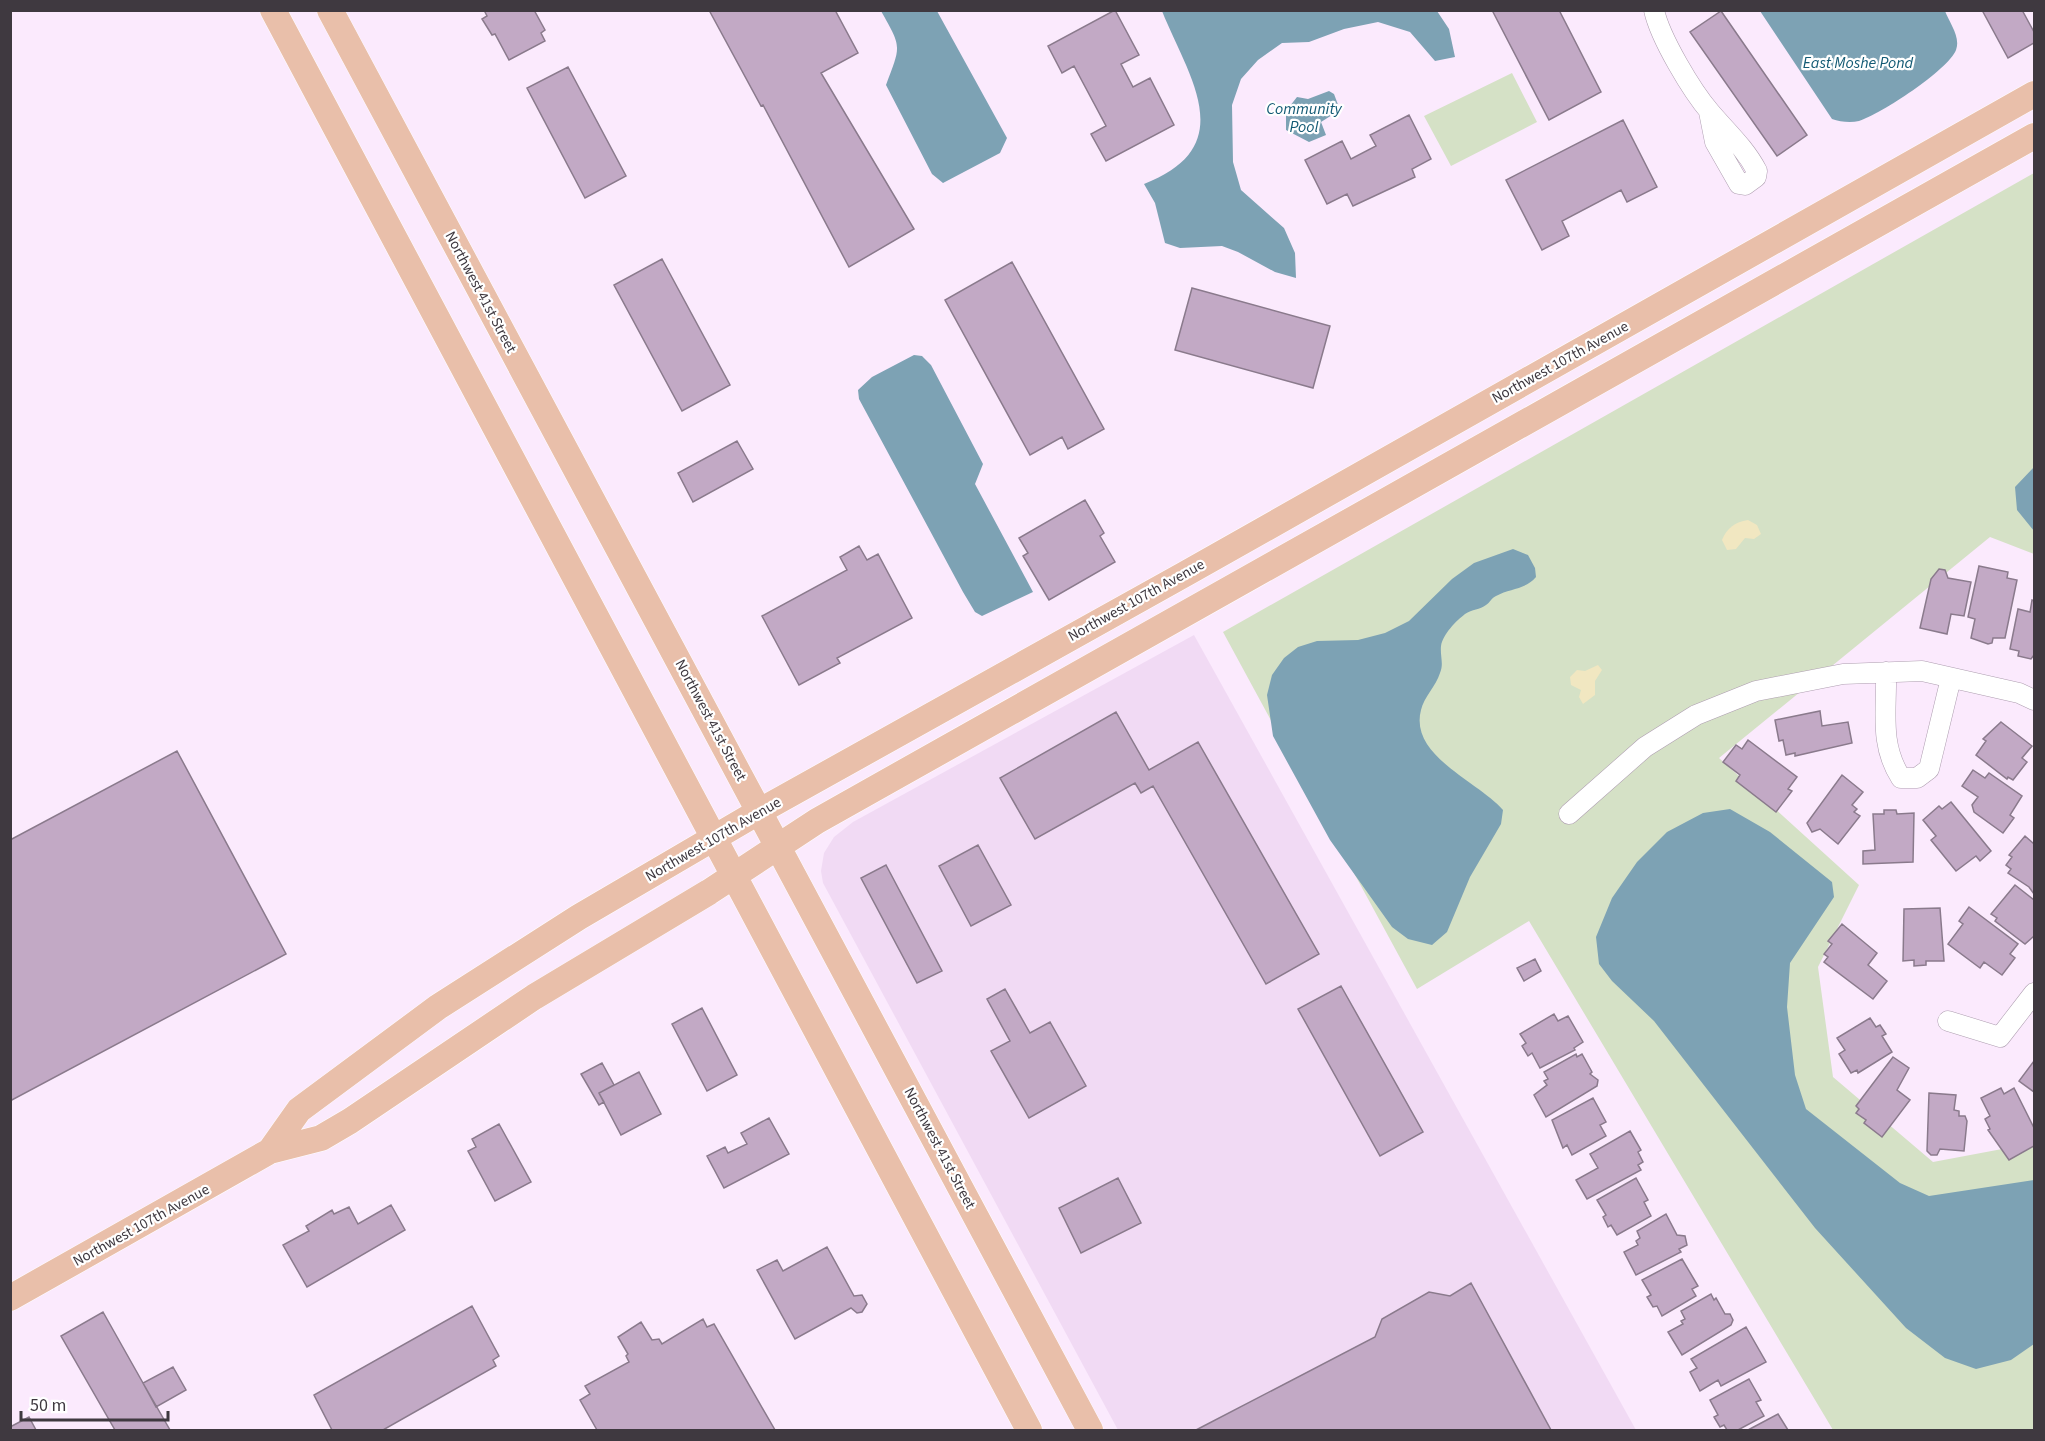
<svg xmlns="http://www.w3.org/2000/svg" width="2045" height="1441" font-family="'Source Sans 3',sans-serif">
	<style>
		.built { fill: #f1daf4 }
		.green { fill: #d5e1c6 }
		.sand { fill: #f1e7c1 }
		.water { fill: #7da2b4 }
		.building { fill: #c2a9c5; stroke: #8a7a8c; stroke-width: 1.5 }
		.lines { fill: none; stroke-linecap: round; stroke-linejoin: round }
		.minor-casing { stroke: #ae9eb0; stroke-width: 21 }
		.major-casing { stroke: #fff; stroke-width: 27 }
		.minor { stroke: #fff; stroke-width: 20 }
		.major { stroke: #e9bfaa; stroke-width: 26 }
		.labels { text-anchor: middle; stroke-width: 4.5; stroke-linejoin: round; paint-order: stroke }
		.street-label { font-size: 15px; fill: #3f3940; stroke: #fff }
		.water-label { font-size: 16px; font-style: italic; fill: #145b75; stroke: #fff }
	</style>
	<rect width="100%" height="100%" fill="#fbeafd"/>
	<path class="built" d="M1194 635 1636 1430H1118L823 883 821 871 824 853 834 837 853 822Z"/>
	<path class="green" d="M1512 73 1537 122 1451 166 1424 116Z
		M2034 173V554L1990 537 1719 758 1859 885 1818 967 1833 1077 1933 1162 2034 1143V1430H1833L1529 921 1417 989 1223 632Z"/>
	<path class="sand" d="M1748 520 1757 525 1761 534 1754 539 1745 538 1736 549 1727 550 1722 540C1727 528 1735 522 1748 520Z
		M1598 665 1602 670 1595 681V695L1583 704 1579 697 1581 690 1571 685 1570 677 1577 670 1585 671Z"/>
	<path class="water" d="M881 11H937L1007 138 1000 153 943 183 932 174 886 85C901 45 902 48 881 11Z
		M1162 11H1437L1449 29 1455 57 1435 61 1410 32 1378 22 1344 29 1309 42 1282 43 1258 60 1241 79 1232 105 1233 162 1241 190 1284 228 1295 253 1296 278 1275 272 1238 252 1222 246 1180 248 1165 243 1155 203 1144 184C1242 146 1188 76 1162 11Z
		M1760 11H1945C1949 22 1961 37 1956 50 1948 70 1881 114 1859 121 1851 123 1840 122 1832 119Z
		M1329 91 1334 94 1340 110 1321 122 1326 135 1309 142 1286 130V111L1297 97 1308 99Z
		M914 355 922 356 931 365 983 464 975 484 1033 592 982 616 975 612 963 592 859 399 858 390 872 377Z
		M2034 467V531L2017 510 2015 487Z
		M1513 549 1528 555 1535 568 1536 577C1525 590 1510 588 1496 596 1491 598 1490 603 1486 605 1480 610 1472 609 1465 614 1456 621 1443 634 1441 646 1440 656 1444 664 1440 673 1436 686 1424 697 1421 710 1409 756 1478 781 1503 810L1501 824 1470 877 1447 932 1432 945 1408 939 1392 927 1330 840 1273 736 1267 695 1272 675 1284 658 1298 647 1317 641 1358 640 1385 633 1409 621 1452 579 1474 563Z
		M1730 809 1770 832 1832 882 1834 897 1790 963 1787 1007 1795 1075 1806 1109 1900 1183 1929 1196 2034 1180V1344L2011 1360 1976 1369 1945 1358 1906 1328 1815 1228 1654 1021 1612 981 1599 964 1596 937 1612 898 1637 862 1667 832 1703 813Z"/>
	<path class="building" d="M484 10H534L545 30 541 33 545 41 509 60 495 34 492 35 482 19 487 16Z
		M709 10H835L858 53 821 73 914 229 849 267 763 105 761 106Z
		M1115 10 1139 55 1121 64 1133 87 1150 78 1174 125 1106 161 1091 134 1106 126 1074 66 1062 73 1048 46Z
		M1492 10H1559L1601 92 1549 120Z
		M1982 10H2022L2034 32V43L2008 58Z
		M1721 11 1807 135 1777 156 1690 32Z
		M568 67 626 176 585 198 527 88Z
		M1409 115 1431 159 1412 169 1415 177 1353 206 1347 194 1327 204 1305 160 1342 141 1351 159 1376 146 1370 135Z
		M1623 120 1657 187 1627 202 1621 190 1562 221 1569 236 1542 250 1506 180Z
		M662 259 730 385 682 411 614 285Z
		M1012 262 1104 429 1068 449 1062 437 1030 455 945 300Z
		M1192 288 1330 326 1313 388 1175 350Z
		M737 441 753 469 693 502 678 473Z
		M1085 500 1104 533 1100 536 1115 562 1049 600 1023 556 1028 553 1019 538Z
		M859 546 867 560 878 554 912 618 837 658 840 663 799 685 762 616 847 570 840 557Z
		M1979 566 2008 572 2007 578 2017 580 2005 638H1993L1992 643 1988 644 1971 638 1975 619 1968 617Z
		M1939 569 1945 570 1948 578 1971 582 1964 616 1951 614 1947 634 1920 628 1931 579Z
		M2032 600 2034 601V655L2031 659 2018 656 2019 651 2010 649 2018 609 2030 612Z
		M1820 711 1822 726 1848 722 1852 743 1795 756V753L1786 755 1783 740 1779 741 1775 720Z
		M1116 712 1149 770 1198 742 1319 954 1266 984 1153 786 1141 793 1135 783 1035 839 1000 778Z
		M2001 722 2032 746 2022 758 2027 762 2013 780 2008 777 2007 779 1976 755 1986 741 1983 739Z
		M1748 740 1797 777 1788 789 1792 791 1776 812 1736 781 1740 775 1723 762 1736 745 1742 749Z
		M177 751 286 954 10 1101V840Z
		M1973 770 1985 778 1989 773 2022 796 2010 815 2014 818 2003 833 1974 812 1972 805 1978 797 1962 786Z
		M1842 775 1863 792 1852 805 1857 809 1854 812 1860 816 1838 844 1820 829 1812 832 1807 823Z
		M1951 802 1991 851 1980 861 1976 856 1956 871 1931 840 1936 836 1923 820 1939 806 1942 809Z
		M1884 810H1896L1897 814 1914 813 1913 862 1863 864V851L1875 850 1873 814H1884Z
		M2025 836 2034 844V894L2029 887 2008 873 2011 869 2006 865 2012 857 2009 855Z
		M978 845 1011 905 971 926 939 866Z
		M886 865 942 971 917 983 861 878Z
		M2015 885 2034 900V936L2025 944 1995 921 1997 918 1991 914Z
		M1969 907 2018 944 2010 954 2015 958 2002 975 1984 962 1980 968 1948 944 1963 924 1959 921Z
		M1940 908 1944 961H1926V965L1914 966V960L1903 961 1904 909Z
		M1842 924 1877 953 1868 965 1887 981 1873 999 1824 962 1828 957 1824 954 1832 944 1828 941Z
		M1535 959 1541 971 1524 981 1517 968Z
		M1341 986 1423 1132 1380 1156 1298 1009Z
		M1005 989 1030 1033 1050 1022 1086 1086 1029 1118 991 1051 1010 1041 987 999Z
		M702 1008 737 1075 707 1091 672 1024Z
		M1554 1014 1558 1021 1568 1016 1583 1042 1574 1048 1575 1050 1540 1068 1532 1053 1528 1056 1522 1046 1526 1043 1520 1034Z
		M1870 1018 1876 1027 1880 1025 1886 1034 1882 1036 1892 1052 1858 1073 1857 1070 1851 1073 1839 1054 1845 1050 1837 1038Z
		M1576 1054 1577 1057 1582 1054 1592 1072 1590 1074 1598 1080 1597 1086 1546 1117 1534 1095 1547 1085 1544 1081 1548 1079 1544 1072Z
		M1893 1057 1909 1068 1897 1090 1910 1100 1882 1137 1864 1123 1866 1120 1856 1113 1859 1109 1856 1106Z
		M2034 1061V1092L2019 1081Z
		M602 1063 614 1085 599 1093 604 1102 599 1105 581 1074Z
		M639 1072 661 1114 621 1135 599 1093Z
		M2001 1088 2004 1094 2014 1088 2034 1128V1146L2009 1160 1988 1130 1990 1129 1985 1119 1990 1116 1981 1098Z
		M1929 1093 1956 1095 1954 1110 1959 1111V1116H1965L1967 1121 1964 1151 1940 1149 1937 1155H1931L1927 1151Z
		M1593 1098 1606 1122 1600 1125 1606 1136 1572 1155 1567 1145 1563 1148 1552 1120Z
		M769 1118 789 1154 724 1188 707 1156 725 1147 728 1153 747 1144 741 1133Z
		M499 1124 531 1182 495 1201 468 1151 476 1147 472 1139Z
		M1630 1131 1641 1150 1638 1152 1643 1162 1638 1165 1641 1170 1587 1199 1576 1180 1598 1168 1590 1154Z
		M1118 1178 1141 1223 1081 1253 1059 1208Z
		M1636 1178 1648 1200 1644 1202 1651 1216 1617 1235 1611 1225 1608 1227 1603 1217 1606 1215 1597 1200Z
		M391 1205 405 1230 307 1287 283 1245 309 1231 306 1226 332 1210 334 1214 349 1207 358 1224Z
		M1666 1214 1677 1235 1685 1236 1687 1245 1679 1249 1681 1252 1636 1275 1624 1252 1638 1245 1636 1241 1640 1238 1637 1231Z
		M827 1247 854 1296 862 1295 867 1304 862 1312 857 1313 851 1308 795 1339 757 1270 777 1260 783 1271Z
		M1682 1259 1698 1286 1692 1289 1696 1296 1662 1316 1657 1306 1653 1307 1647 1297 1651 1295 1642 1280Z
		M1471 1283 1551 1430H1196L1375 1337 1382 1319 1429 1292 1450 1296Z
		M1711 1294 1714 1300 1716 1298 1725 1314H1730L1733 1320 1731 1325 1682 1355 1668 1332 1683 1324 1681 1321 1685 1319 1681 1311Z
		M472 1306 499 1356 493 1360 496 1366 383 1430H332L314 1395Z
		M103 1312 143 1383 170 1430H115L61 1336Z
		M703 1319 707 1327 714 1324 775 1430H597L580 1400 590 1394 585 1386 629 1362 626 1356 628 1354 618 1337 641 1322 652 1340 659 1339 662 1344Z
		M1746 1327 1766 1362 1721 1386 1718 1380 1700 1391 1690 1372 1697 1368 1691 1359Z
		M173 1367 186 1390 156 1407 143 1383Z
		M1749 1379 1761 1400 1756 1402 1764 1416 1738 1430H1727L1724 1425 1720 1427 1714 1417 1718 1415 1710 1400Z
		M1778 1414 1788 1430H1748Z
		M29 1417 36 1430H10V1427Z"/>
	<g class="lines">
		<defs>
			<path id="minor" d="M1654 10C1660 38 1692 91 1710 112 1727 132 1745 148 1757 171L1756 177 1745 185 1739 184 1715 142 1709 112
				M1886 672C1887 711 1879 744 1901 778H1917L1929 769 1951 678
				M1569 814 1645 747 1696 715 1756 691 1843 674 1922 671 2019 693 2034 700
				M1948 1021 2000 1037 2034 993"/>
			<path id="major" d="M273 10 1029 1430
				M330 10 1090 1430
				M270 1151 299 1110 438 1007 579 917 760 811 1185 574 2034 94
				M10 1298 270 1151 321 1138 350 1121 534 997 709 892 817 821 2034 136"/>
		</defs>
		<use href="#minor" class="minor-casing"/>
		<use href="#major" class="major-casing"/>
		<use href="#minor" class="minor"/>
		<use href="#major" class="major"/>
	</g>
	<g class="labels">
		<g class="street-label">
			<text transform="translate(481 292) rotate(62)" y="5">Northwest 41st Street</text>
			<text transform="translate(1560 362) rotate(-29)" y="5">Northwest 107th Avenue</text>
			<text transform="translate(1136 600) rotate(-29)" y="5">Northwest 107th Avenue</text>
			<text transform="translate(711 720) rotate(62)" y="5">Northwest 41st Street</text>
			<text transform="translate(713 839) rotate(-30)" y="5">Northwest 107th Avenue</text>
			<text transform="translate(940 1148) rotate(62)" y="5">Northwest 41st Street</text>
			<text transform="translate(141 1225) rotate(-29)" y="5">Northwest 107th Avenue</text>
		</g>
		<g class="water-label">
			<text x="1858" y="68">East Moshe Pond</text>
			<text x="1304" y="114">Community<tspan x="1304" dy="18">Pool</tspan></text>
		</g>
	</g>
	<rect width="2045" height="1441" fill="none" stroke="#3f3940" stroke-width="24"/>
	<path d="M21 1411v9h147v-9" fill="none" stroke="#3f3940" stroke-width="3"/>
	<text x="30" y="1411" font-size="18" fill="#3f3940" stroke="#ffffff" stroke-width="4.5" paint-order="stroke">50 m</text>
</svg>
